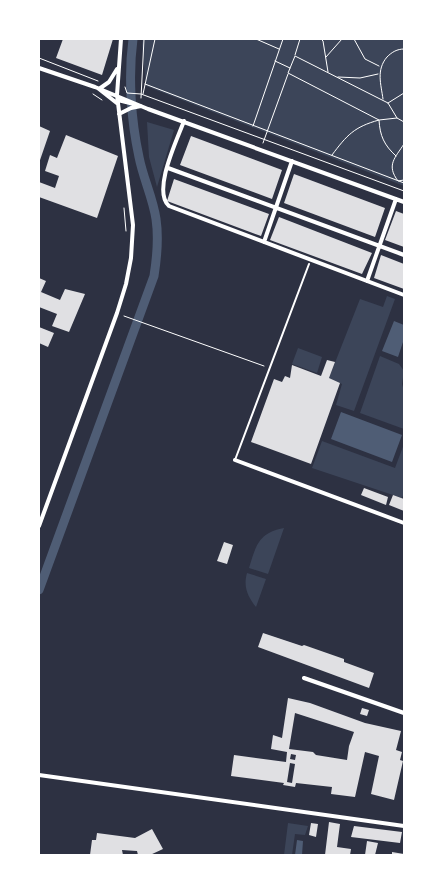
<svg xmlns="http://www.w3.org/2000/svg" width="443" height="894" font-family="Manrope,sans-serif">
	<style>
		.green { fill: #3c4559 }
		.water { fill: #4f5d75 }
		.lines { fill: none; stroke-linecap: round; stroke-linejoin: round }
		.canal { stroke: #4f5d75; stroke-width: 9 }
		.building { fill: #e0e0e3; fill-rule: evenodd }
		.path { stroke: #fff; stroke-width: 1 }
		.service { stroke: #fff; stroke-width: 2 }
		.minor { stroke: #fff; stroke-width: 4 }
	</style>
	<rect width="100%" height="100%" fill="#2d3142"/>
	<path class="green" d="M143 39H404V186L146 86 142 45Z
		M147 122 174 130 157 187 149 157Z
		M387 296 395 299 354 411 336 405 342 384 329 378 360 299 383 307Z
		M298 348 322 357 317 373 292 364Z
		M380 356 399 364 404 371 402 384 404 391V429L360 413Z
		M322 441 395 468 404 444V493L402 498 312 468Z
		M284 528 268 574 249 568C256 546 258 533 284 528Z
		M247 573 266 579 256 607C248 597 243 587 247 573Z
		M288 823 308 826 305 835 295 834 292 855H284Z"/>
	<path class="water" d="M394 321 404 325V339L398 357 382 351Z
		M341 412 402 435 392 462 331 439Z
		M297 840 303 841 302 855H295Z"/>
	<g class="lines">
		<path class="canal" d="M39 590 154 276C157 257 159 239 156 219 153 198 143 178 139 157 131 120 128 76 133 39"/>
	</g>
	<path class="building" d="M63 39H113L102 75 56 58Z
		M39 126 50 131 39 163Z
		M66 135 118 156 97 218 39 197V182L55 188 59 176 45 171 50 155 57 158Z
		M191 136 282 170 272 199 180 165Z
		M294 174 385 208 375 237 284 203Z
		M174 179 269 214 261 236 167 201Z
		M396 211 404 214V247L385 240Z
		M279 217 372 253 362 274 270 240Z
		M381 255 404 264V289L374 278Z
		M39 278 46 281 41 292 60 300 65 289 85 294 69 332 52 326 57 314 39 307Z
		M39 327 54 333 48 347 39 343Z
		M327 360 335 362 329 378 340 383 311 464 251 442 274 379 282 382 285 376 290 378 292 365 321 376Z
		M364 488 388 497 386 505 361 495Z
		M393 495 404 499V511L389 505Z
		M224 542 233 545 227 564 217 561Z
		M263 633 302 646 304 645 344 659V662L374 673 369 688 258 647Z
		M288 698 310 703 365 723 401 731 396 750 402 752 400 760 403 761 394 800 371 794 379 756 365 752 355 797 331 794 332 787 296 783 295 787 283 785 284 783 231 776 234 755 286 762 287 752 271 749 273 735 282 738ZM295 713 354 732 349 746 347 760 316 755 313 752 289 749ZM291 754 296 755 295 760 290 759ZM290 763 295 764 292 783 287 782Z
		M362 708 369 710 367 716 360 714Z
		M329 822 340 824 337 847 351 849 350 855H325Z
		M311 823 318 824 316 837 309 835Z
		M354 826 402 832 400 843 351 837Z
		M152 829 163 849 150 855H138L137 851 122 850 123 855H90L92 840H96L97 833 135 838Z
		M367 841 378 843 375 855H365Z
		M392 852 404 854V855H392Z"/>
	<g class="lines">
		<path class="path" d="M256 39 279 49
			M321 39 323 41 328 72
			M354 39 365 59 379 66
			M295 55 300 39
			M326 57 342 39
			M39 58 98 81
			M275 61 290 68
			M338 77 360 78 378 74
			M145 84 404 183
			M125 87 127 93 141 94 404 191
			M93 94 102 100
			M143 94 155 39
			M141 98 144 39
			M383 99C381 84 376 70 387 57 392 52 397 49 404 49
			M388 103 404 93
			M397 118 388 103 295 56 288 73 379 120 397 118 404 122
			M253 126 283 39
			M263 143 288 74
			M404 144C395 158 386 165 398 181L404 180
			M332 155C347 135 354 127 379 120 380 136 384 145 396 156
			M124 208 126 231
			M124 316 264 366"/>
		<path class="service" d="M235 460 309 264"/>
		<path class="minor" d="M39 68 95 87 148 109 404 202
			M117 69 109 82 99 89 118 104
			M118 100 134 104
			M119 114 131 108 141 106
			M184 121C177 140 152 191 169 206L404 295
			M168 168 404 255
			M264 242 292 161
			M367 281 396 199
			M235 460 404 523
			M39 526 117 313 126 284 131 258 133 225 117 95 121 39
			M304 678 404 713
			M39 775 404 826"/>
	</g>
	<rect width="443" height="894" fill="none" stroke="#ffffff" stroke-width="80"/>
</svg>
